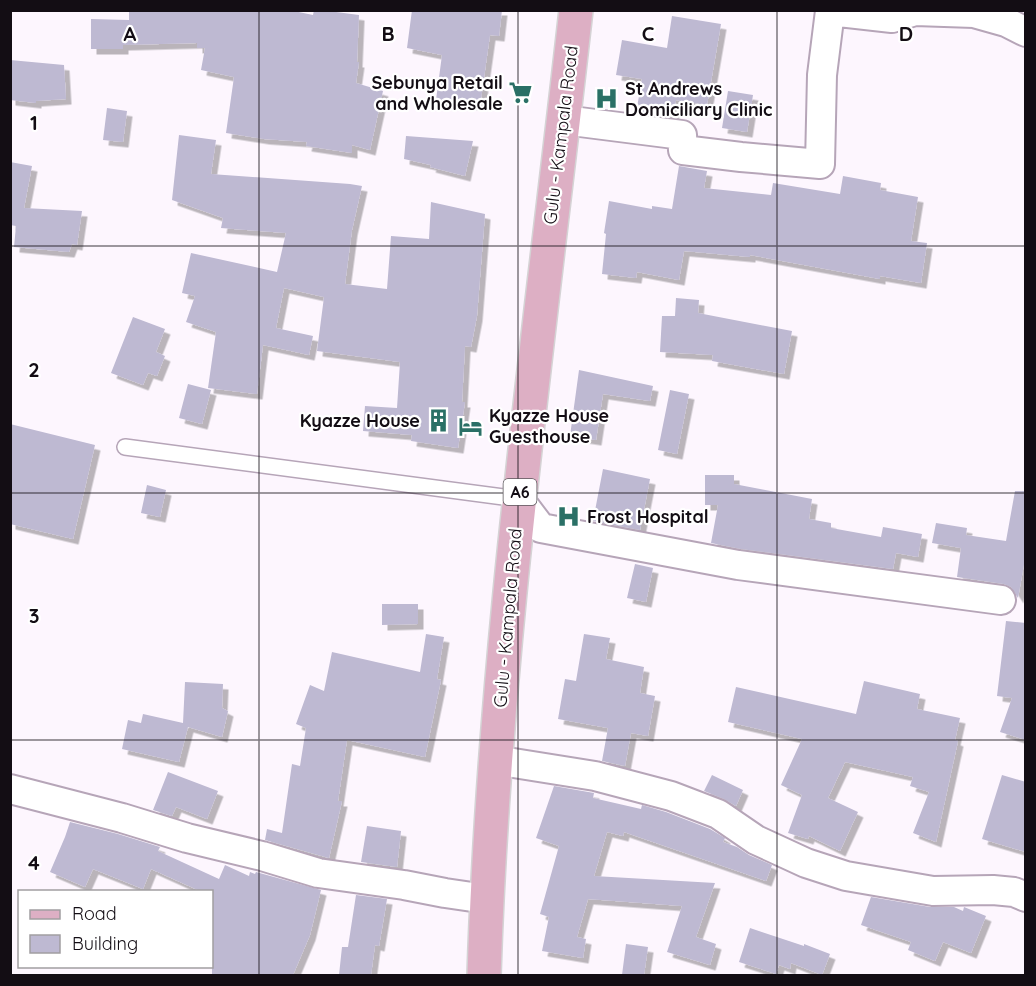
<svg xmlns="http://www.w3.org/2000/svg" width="1036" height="986" font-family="Quicksand,sans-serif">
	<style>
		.building { fill: #beb9d2; filter: url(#shadow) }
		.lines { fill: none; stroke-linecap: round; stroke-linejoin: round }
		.lane-casing { stroke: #b6a5b8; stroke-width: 18 }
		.street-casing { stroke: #b6a5b8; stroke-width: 32 }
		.primary-casing { stroke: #d5d3d5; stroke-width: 36 }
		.lane { stroke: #fff; stroke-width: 15 }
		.street { stroke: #fff; stroke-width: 28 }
		.primary { stroke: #ddafc4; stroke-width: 33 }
		.grid { fill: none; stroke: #130d14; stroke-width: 1.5; stroke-opacity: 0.55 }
		.labels { text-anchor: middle; stroke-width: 4.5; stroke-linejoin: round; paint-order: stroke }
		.shield { fill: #fff; stroke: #5a565a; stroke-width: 1.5 }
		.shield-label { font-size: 16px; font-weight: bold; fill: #130d14 }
		.poi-label { font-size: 18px; font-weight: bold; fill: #130d14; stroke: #fff; text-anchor: start }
		.street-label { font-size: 18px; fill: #130d14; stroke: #fff }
		.grid-label { font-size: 20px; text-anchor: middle; font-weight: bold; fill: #130d14; stroke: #fff; stroke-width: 4.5; stroke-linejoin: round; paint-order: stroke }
	</style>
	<defs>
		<filter id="shadow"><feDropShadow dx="5.5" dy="5.5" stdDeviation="0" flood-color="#0004"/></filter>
	</defs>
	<rect width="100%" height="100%" fill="#fdf6fe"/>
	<path class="building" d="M129 10H289L313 15 314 10H321L359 15 357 62H359L356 83 383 91 370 150 352 145V153L306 146 307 142 264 139 226 133 234 77 201 70 205 48H197V43L123 45V49H91V19L129 20Z
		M412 10H502L499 36 490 35 480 106 436 100 442 55 407 48Z
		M672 16 721 24 707 105 676 100 673 117 636 113 642 79 616 75 622 40 667 48Z
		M10 60 64 65 66 99 36 101V103L10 100Z
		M728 91 753 95 747 132 722 128Z
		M107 108 127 111 123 142 103 140Z
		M179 135 216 140 211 174 350 184 362 186 352 230 345 284 387 289 391 236 429 239 431 202 485 214 477 316 471 347 465 346 462 402H465L458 448 411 441 412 435 363 431 365 406 397 408 400 362 317 351 324 297 284 288 276 328 313 336 309 355 263 345 257 394 208 388 216 332 186 322 195 296 182 293 191 253 277 272 286 233 221 228 223 218 172 200Z
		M406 136 473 141 465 176 430 167 431 165 404 159Z
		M10 162 32 166 24 208 82 211 77 245 72 244 69 252 14 247 16 226 10 225Z
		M679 166 707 171 704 188 771 195 773 183 840 194 843 176 881 183 880 190 918 197 911 241 927 243 921 283 880 276V279L750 255V257L684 251 679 280 637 272 636 278 602 274 606 234 604 233 609 201 652 209V206L672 209Z
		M676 298 699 300 698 313 792 331 784 374 712 361 713 355 660 352 662 316H675Z
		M133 317 165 329 156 352 165 356 157 376 148 373 143 385 111 373Z
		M579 370 653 386 650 401 603 394 596 440 570 436Z
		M188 384 211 390 202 424 179 418Z
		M670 390 689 394 677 454 658 450Z
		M10 424 95 445 73 539 10 524Z
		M603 469 650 479 640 530 593 521Z
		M705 475H734V484L812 499 809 519 831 523V528L881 537 883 527 922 534 918 557 896 553 893 569 741 549 711 543 718 505H705Z
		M147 485 166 490 160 517 141 513Z
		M1015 491H1026V553L1018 598 1011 587 1004 584 957 577 961 548 932 543 936 523 967 528 966 535 1006 541Z
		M635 564 653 568 646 602 627 598Z
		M382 604H418V624L382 625Z
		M1006 621 1026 623V740L1000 732 1012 698 997 696Z
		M426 634 444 637 437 679 441 680 425 757 347 740 338 801H342L329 858 265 840 267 829 282 833 292 764 300 766 306 728 296 724 310 685 324 691 332 652 420 672Z
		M584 634 610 638 606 659 644 667 640 693 655 696 648 736 631 733 625 766 602 761 608 728 558 719 565 679 576 681Z
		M864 681 920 694 917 709 960 718 955 740 958 741 936 842 913 833 929 792 910 786 913 777 845 762 828 798 858 812 840 851 809 836 808 839 788 833 802 795 781 785 802 739 728 722 736 687 856 714Z
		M185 682 223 684 222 708 228 711 222 737 188 727 179 762 122 749 128 720 141 723 143 714 183 723Z
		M168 772 218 791 207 819 176 807 172 816 153 810Z
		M712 775 743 790 736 806 724 799 704 791Z
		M1002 775 1026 782V852L982 839Z
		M554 786 594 793 593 798 641 809 642 805 666 812 710 829 725 838 723 842 737 847 749 855 772 865 766 881 624 832 623 836 607 832 594 876 715 883 696 937 716 944 710 965 667 952 682 906 588 899 577 937 586 939 583 958 542 951 549 917 540 914 559 846 536 838Z
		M70 822 118 834 160 847 158 851 219 879 225 865 249 876 250 872 255 874 256 872 321 890 310 935 293 975H212V891H200L151 869 143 889 93 869 85 887 50 872 65 837Z
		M367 826 401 831 397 867 361 862Z
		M356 895 387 899 379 946 375 945 371 975H339L342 947H348Z
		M871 897 930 907H954L963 911 964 907 986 916 971 953 943 942 935 961 908 950 911 942 861 925Z
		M750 928 804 946V944L830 954 822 975 791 963 790 969 779 965 776 974 739 962Z
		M626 944 648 947 644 975H622Z"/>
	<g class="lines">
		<defs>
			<path id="lane" d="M125 447 519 499"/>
			<path id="street" d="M564 120 682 135 683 150 741 157 820 164 822 75 830 11 892 18 915 11 974 13 1006 22 1026 32
				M519 499 541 528 738 565 1001 600
				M495 760 595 776 671 796 718 814 756 840 806 863 846 876 933 891 993 890 1014 892 1026 897
				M10 789 122 818 187 838 262 856 318 873 404 885 445 893 486 899"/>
			<path id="primary" d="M484 976C494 652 540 332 576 10"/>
		</defs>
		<use href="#lane" class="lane-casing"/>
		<use href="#street" class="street-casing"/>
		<use href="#primary" class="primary-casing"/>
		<use href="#lane" class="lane"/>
		<use href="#street" class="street"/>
		<use href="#primary" class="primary"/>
	</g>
	<path class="grid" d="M259 10V976M518 10V976M777 10V976M10 246H1026M10 493H1026M10 740H1026"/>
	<defs>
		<symbol id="supermarket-bare" viewBox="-9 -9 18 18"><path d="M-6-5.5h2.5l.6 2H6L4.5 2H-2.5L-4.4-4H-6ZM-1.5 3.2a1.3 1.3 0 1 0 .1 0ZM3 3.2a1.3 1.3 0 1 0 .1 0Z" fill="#2a7066" stroke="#fff" stroke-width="2.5" paint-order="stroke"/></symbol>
		<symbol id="hospital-bare" viewBox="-9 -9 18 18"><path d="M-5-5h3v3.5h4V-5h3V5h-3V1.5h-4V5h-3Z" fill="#2a7066" stroke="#fff" stroke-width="2.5" paint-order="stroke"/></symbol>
		<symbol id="building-bare" viewBox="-9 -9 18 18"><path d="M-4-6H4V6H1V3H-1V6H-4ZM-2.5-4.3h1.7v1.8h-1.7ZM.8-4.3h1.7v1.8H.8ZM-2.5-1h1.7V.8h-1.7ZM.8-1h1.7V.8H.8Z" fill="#2a7066" stroke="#fff" stroke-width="2.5" paint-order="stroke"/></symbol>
		<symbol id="hotel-bare" viewBox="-9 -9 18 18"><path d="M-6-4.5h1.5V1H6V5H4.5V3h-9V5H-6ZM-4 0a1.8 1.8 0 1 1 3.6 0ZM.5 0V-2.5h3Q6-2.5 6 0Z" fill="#2a7066" stroke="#fff" stroke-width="2.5" paint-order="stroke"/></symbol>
	</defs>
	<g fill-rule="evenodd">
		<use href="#supermarket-bare" x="504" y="76" width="33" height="33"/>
		<use href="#hospital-bare" x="590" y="82" width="33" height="33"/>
		<use href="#building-bare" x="422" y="404" width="33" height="33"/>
		<use href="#hotel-bare" x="454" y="410" width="33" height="33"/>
		<use href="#hospital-bare" x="552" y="500" width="33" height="33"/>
	</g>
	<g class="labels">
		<rect class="shield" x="503.5" y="479" width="33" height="26" rx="4.5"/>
		<g class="shield-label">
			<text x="520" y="498">A6</text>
		</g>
		<g class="poi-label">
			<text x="503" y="89" text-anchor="end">Sebunya Retail<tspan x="503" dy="21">and Wholesale</tspan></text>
			<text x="625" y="95">St Andrews<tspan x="625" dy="21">Domiciliary Clinic</tspan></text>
			<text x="489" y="422">Kyazze House<tspan x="489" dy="21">Guesthouse</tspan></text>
			<text x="420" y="427" text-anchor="end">Kyazze House</text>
			<text x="587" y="523">Frost Hospital</text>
		</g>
		<g class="street-label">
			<text transform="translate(561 135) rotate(-83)" y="6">Gulu - Kampala Road</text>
			<text transform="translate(508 618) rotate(-85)" y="6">Gulu - Kampala Road</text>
		</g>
	</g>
	<g class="grid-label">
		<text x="130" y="41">A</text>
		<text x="388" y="41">B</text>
		<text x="648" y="41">C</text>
		<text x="906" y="41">D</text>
		<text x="34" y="130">1</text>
		<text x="34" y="377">2</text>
		<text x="34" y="623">3</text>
		<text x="34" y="870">4</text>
	</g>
	<rect width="1036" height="986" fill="none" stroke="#130d14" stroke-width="24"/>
	<rect x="18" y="890" width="195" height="78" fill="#ffffff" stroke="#a19ea1" stroke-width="1.5"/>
	<rect x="30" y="910" width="30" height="9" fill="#ddafc4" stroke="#a19ea1" stroke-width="1.5"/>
	<text x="72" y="920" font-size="18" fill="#130d14">Road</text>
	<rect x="30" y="935" width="30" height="18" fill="#beb9d2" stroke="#a19ea1" stroke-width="1.5"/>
	<text x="72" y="950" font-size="18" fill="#130d14">Building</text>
</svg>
